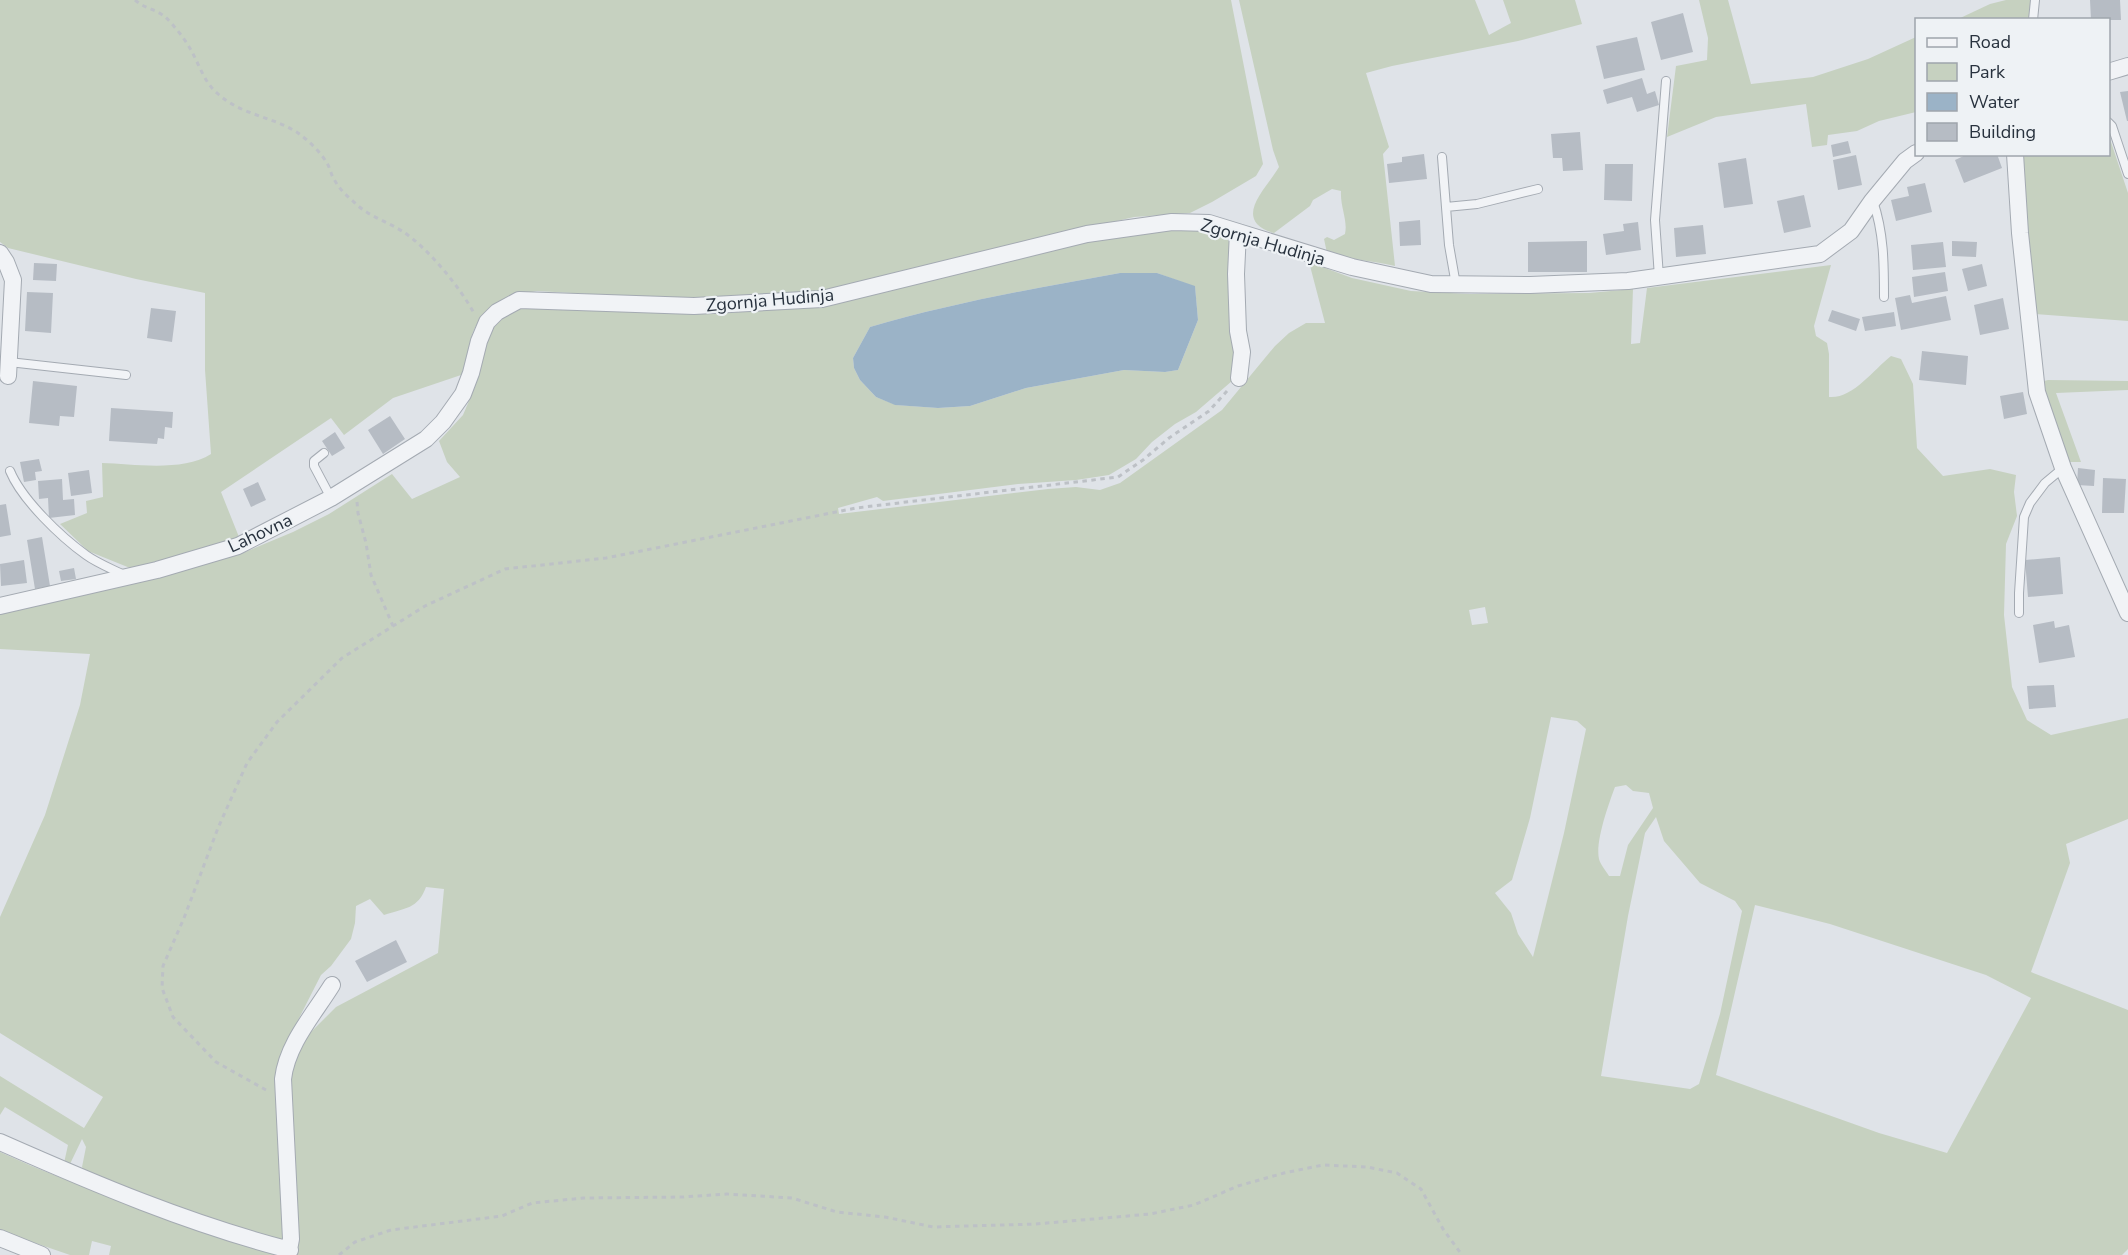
<svg xmlns="http://www.w3.org/2000/svg" width="2128" height="1255" font-family="'Nunito Sans',sans-serif">
	<style>
		.green { fill: #c6d1c0; fill-rule: evenodd }
		.water { fill: #9bb3c7 }
		.building { fill: #b6bcc4 }
		.lines { fill: none; stroke-linecap: round; stroke-linejoin: round }
		.lane-casing { stroke: #a4aab2; stroke-width: 10 }
		.street-casing { stroke: #a4aab2; stroke-width: 18 }
		.path { stroke: #bdc1c6; stroke-width: 3; stroke-dasharray: 4.5 4.5; stroke-linecap: butt }
		.lane { stroke: #f1f3f6; stroke-width: 8 }
		.street { stroke: #f1f3f6; stroke-width: 16 }
		.labels { text-anchor: middle; stroke-width: 4.5; stroke-linejoin: round; paint-order: stroke }
		.street-label { font-size: 18px; fill: #28323e; stroke: #eef2f5 }
	</style>
	<rect width="100%" height="100%" fill="#dfe3e8"/>
	<path class="green" d="M0 0H1231L1263 164 1256 176 1212 202 1190 213 1134 217 824 290 783 296 715 301 537 291C512 295 483 307 473 332 468 345 467 361 464 374L393 398 344 435 331 418 221 492 239 537 194 552 130 568 88 551 60 524 87 513 86 501 103 497 102 463C134 464 183 472 211 454L205 370V293L136 279 8 248 0 242Z
		M1239 0H1475L1489 35 1511 23 1503 0H1575L1582 24 1518 41 1392 66 1366 73 1389 147 1383 154 1395 266C1372 261 1349 259 1327 253L1324 239 1327 237 1334 240 1345 234C1348 220 1340 207 1341 191L1332 189 1313 200 1310 206 1274 233C1230 220 1267 188 1279 167L1273 150Z
		M1699 0H1728L1751 84 1813 77 1868 59 1916 37V112L1879 121 1857 131 1828 135 1827 145 1812 147 1806 104 1716 117 1667 137 1676 66 1707 60 1708 38Z
		M2006 0H2032L2031 19 1956 20 1990 4Z
		M2109 136 2128 193V321L2035 314 2022 155 2108 154Z
		M1171 230H1207L1228 240 1236 255 1235 280 1232 296 1233 341 1235 355 1232 381 1196 412 1175 424 1152 442 1136 459 1109 475 1076 480 1018 484 883 501 877 497 838 508 839 514 1048 489 1076 487 1100 490 1120 483 1222 410 1275 346 1289 333 1306 323H1325L1309 262 1352 278 1411 291 1470 294 1589 293 1633 289 1631 344 1640 343 1647 288 1831 265 1814 326 1816 336 1827 343 1829 354V397C1853 399 1873 370 1891 356L1901 359 1913 384 1917 448 1943 476 1990 469 2016 475 2014 492 2017 516 2006 544 2004 615 2012 687 2027 720 2051 735 2128 718V819L2066 844 2070 863 2031 972 2128 1010V1249L2122 1255H294L295 1193 287 1071 300 1043 336 1007 438 953 444 889 426 887C418 909 405 908 384 915L370 899 356 906 355 923 351 939 331 966 321 975 292 1032 281 1059 278 1081 284 1190V1243L219 1225 117 1190 88 1177 82 1167 86 1147 82 1139 70 1164 64 1163 68 1145 5 1107 0 1115V1076L84 1128 103 1097 0 1033V917L45 815 80 705 90 654 0 649V614L140 582 238 555 293 532 329 514 392 474 412 499 460 477 447 462 439 441 463 415 474 389 486 340 494 326 507 313 523 305 543 304 643 311 716 314 831 303 1124 233ZM1120 273H1157L1195 287 1198 320 1178 370 1165 372 1124 370 1026 388 970 406 938 408 896 405 876 397 860 380 854 368 853 358 870 327C952 303 1036 288 1120 273ZM1485 607 1488 623 1472 625 1469 610ZM1551 717 1577 721 1586 729 1564 833 1533 957 1518 934 1511 913 1495 893 1512 880 1530 818ZM1626 785 1633 791 1649 793 1653 808 1628 845 1620 876H1609C1606 871 1600 864 1599 859 1595 842 1609 803 1615 787ZM1656 817 1664 841 1700 883 1735 901 1742 911 1720 1014 1699 1084 1690 1089 1601 1076 1628 916 1645 833ZM1755 905 1830 924 1986 975 2031 998 1947 1153 1879 1133 1716 1075Z
		M2048 380 2128 381V390L2056 393 2081 462H2065L2040 382Z
		M0 1152C90 1193 186 1223 280 1255H109L111 1246 92 1241 89 1255H70L9 1234 0 1231Z"/>
	<path class="water" d="M1120 273H1157L1195 286 1198 320 1178 370 1165 372 1124 370 1026 388 970 406 938 408 895 405 876 397 860 380 854 368 853 358 870 327C952 303 1036 288 1120 273Z"/>
	<path class="building" d="M2090 0H2120L2121 20H2091Z
		M1683 13 1693 52 1661 60 1651 22Z
		M1637 37 1645 70 1604 79 1596 46Z
		M1642 78 1647 94 1655 91 1659 105 1637 112 1632 97 1607 104 1603 90Z
		M2128 91V121H2127L2120 92Z
		M1580 132 1583 170 1563 171 1562 158H1553L1551 134Z
		M1848 141 1851 153 1833 157 1831 145Z
		M1424 154 1427 179 1389 183 1387 164 1402 162V157Z
		M1968 154H1997L2002 168 1964 183 1955 160Z
		M1856 155 1862 185 1838 190 1833 160Z
		M1746 158 1753 204 1724 208 1718 163Z
		M1605 164H1633L1632 201 1604 200Z
		M1925 183 1932 212 1896 221 1891 200 1909 196 1907 187Z
		M1804 195 1811 227 1784 233 1777 201Z
		M1420 220 1421 245 1400 246 1399 222Z
		M1638 222 1641 250 1606 255 1603 234 1624 231 1623 224Z
		M1703 225 1706 254 1676 257 1674 228Z
		M1587 241V272H1528V242Z
		M1952 241 1977 242 1976 257 1952 256Z
		M1943 242 1946 267 1913 270 1911 245Z
		M34 263 57 264 56 281 33 280Z
		M1982 264 1987 286 1968 291 1962 269Z
		M1945 272 1948 291 1914 297 1912 277Z
		M27 292 53 293 51 333 25 331Z
		M1910 295 1912 303 1946 296 1951 320 1901 330 1895 298Z
		M2003 298 2009 329 1980 335 1974 305Z
		M151 308 176 311 172 342 147 338Z
		M1832 310 1860 319 1856 331 1828 321Z
		M1894 312 1896 326 1865 331 1862 317Z
		M1922 351 1968 356 1966 385 1919 380Z
		M33 381 77 386 74 417 60 416 59 426 29 423Z
		M2023 392 2027 414 2004 419 2000 396Z
		M111 408 173 412 172 428 165 427 164 439 158 438 157 444 109 441Z
		M390 416 405 439 383 454 368 430Z
		M335 432 345 448 332 456 322 441Z
		M39 459 42 471 35 472 36 480 24 482 20 462Z
		M2078 468 2095 470 2094 486 2077 485Z
		M89 470 92 493 71 496 68 473Z
		M2103 478 2126 479 2124 513H2102Z
		M62 479 63 500 74 499 75 515 49 518 48 498 39 499 38 481Z
		M258 482 266 500 251 507 243 489Z
		M6 504 11 535 0 537V505Z
		M42 537 50 586 35 589 27 540Z
		M2060 557 2063 594 2028 597 2025 560Z
		M24 560 27 583 1 586 0 564Z
		M74 568 76 579 61 581 59 571Z
		M2054 621 2055 628 2069 625 2075 657 2039 663 2033 625Z
		M2054 685 2056 707 2029 709 2027 686Z
		M396 940 407 962 367 982 355 961Z"/>
	<g class="lines">
		<defs>
			<path id="lane" d="M2033 20 2035 0
				M2108 122 2112 126 2128 174
				M1442 157 1449 245 1456 285
				M1873 201C1884 233 1884 264 1884 297
				M1446 207 1477 204 1538 189
				M1659 277 1655 220 1666 81
				M9 362 126 375
				M324 453 314 461V466L331 498
				M10 471C22 500 61 537 86 555 97 563 112 569 124 575
				M2019 613V593L2024 517 2030 503 2045 483 2063 468"/>
			<path id="street" d="M2108 72 2128 66
				M2015 154 2020 233 2037 392 2063 468 2128 613
				M1238 232 1236 274 1238 331 1242 352 1239 378
				M0 253 6 262 13 280 8 376
				M0 606 157 570 238 546 331 498 426 439 443 422 463 394 471 373 479 341 487 322 497 312 519 300 694 306 822 299 1087 234 1172 222 1209 223 1352 267 1431 284 1530 285 1628 281 1820 254 1851 231 1872 201 1905 161 1916 153
				M0 1142C95 1184 189 1224 290 1250
				M0 1238 42 1255
				M288 1255 291 1239 283 1079C287 1044 314 1014 332 985"/>
		</defs>
		<use href="#lane" class="lane-casing"/>
		<use href="#street" class="street-casing"/>
		<path class="path" d="M135 0C149 12 158 7 172 24 179 32 186 41 191 50 199 64 204 82 217 93 240 115 272 116 298 133 309 141 323 154 329 167 331 171 331 175 334 179 339 189 347 196 355 203 368 216 386 221 402 231 428 248 459 286 474 313
			M357 502 358 513 366 543 371 575 393 626
			M266 1090 216 1062 173 1017 162 988 163 966 184 918 218 828 247 763 277 722 342 658 425 606 505 569 606 558 856 508 1118 477 1143 460 1169 438 1209 411 1227 391
			M339 1255 355 1242 391 1230 502 1216 532 1203 584 1198 683 1197 727 1194 792 1198 837 1212 885 1217 933 1227 1036 1224 1150 1214 1194 1205 1238 1186 1284 1173 1323 1165 1367 1167 1397 1173 1421 1189 1443 1229 1462 1255"/>
		<use href="#lane" class="lane"/>
		<use href="#street" class="street"/>
	</g>
	<g class="labels">
		<g class="street-label">
			<text transform="translate(1263 242) rotate(16)" y="6">Zgornja Hudinja</text>
			<text transform="translate(770 300) rotate(-5)" y="6">Zgornja Hudinja</text>
			<text transform="translate(260 533) rotate(-25)" y="6">Lahovna</text>
		</g>
	</g>
	<rect x="1915" y="18" width="195" height="138" fill="#eef2f5" stroke="#9fa5ac" stroke-width="1.5"/>
	<rect x="1927" y="38" width="30" height="9" fill="#f1f3f6" stroke="#9fa5ac" stroke-width="1.5"/>
	<text x="1969" y="48" font-size="18" fill="#28323e">Road</text>
	<rect x="1927" y="63" width="30" height="18" fill="#c6d1c0" stroke="#9fa5ac" stroke-width="1.5"/>
	<text x="1969" y="78" font-size="18" fill="#28323e">Park</text>
	<rect x="1927" y="93" width="30" height="18" fill="#9bb3c7" stroke="#9fa5ac" stroke-width="1.5"/>
	<text x="1969" y="108" font-size="18" fill="#28323e">Water</text>
	<rect x="1927" y="123" width="30" height="18" fill="#b6bcc4" stroke="#9fa5ac" stroke-width="1.5"/>
	<text x="1969" y="138" font-size="18" fill="#28323e">Building</text>
</svg>
